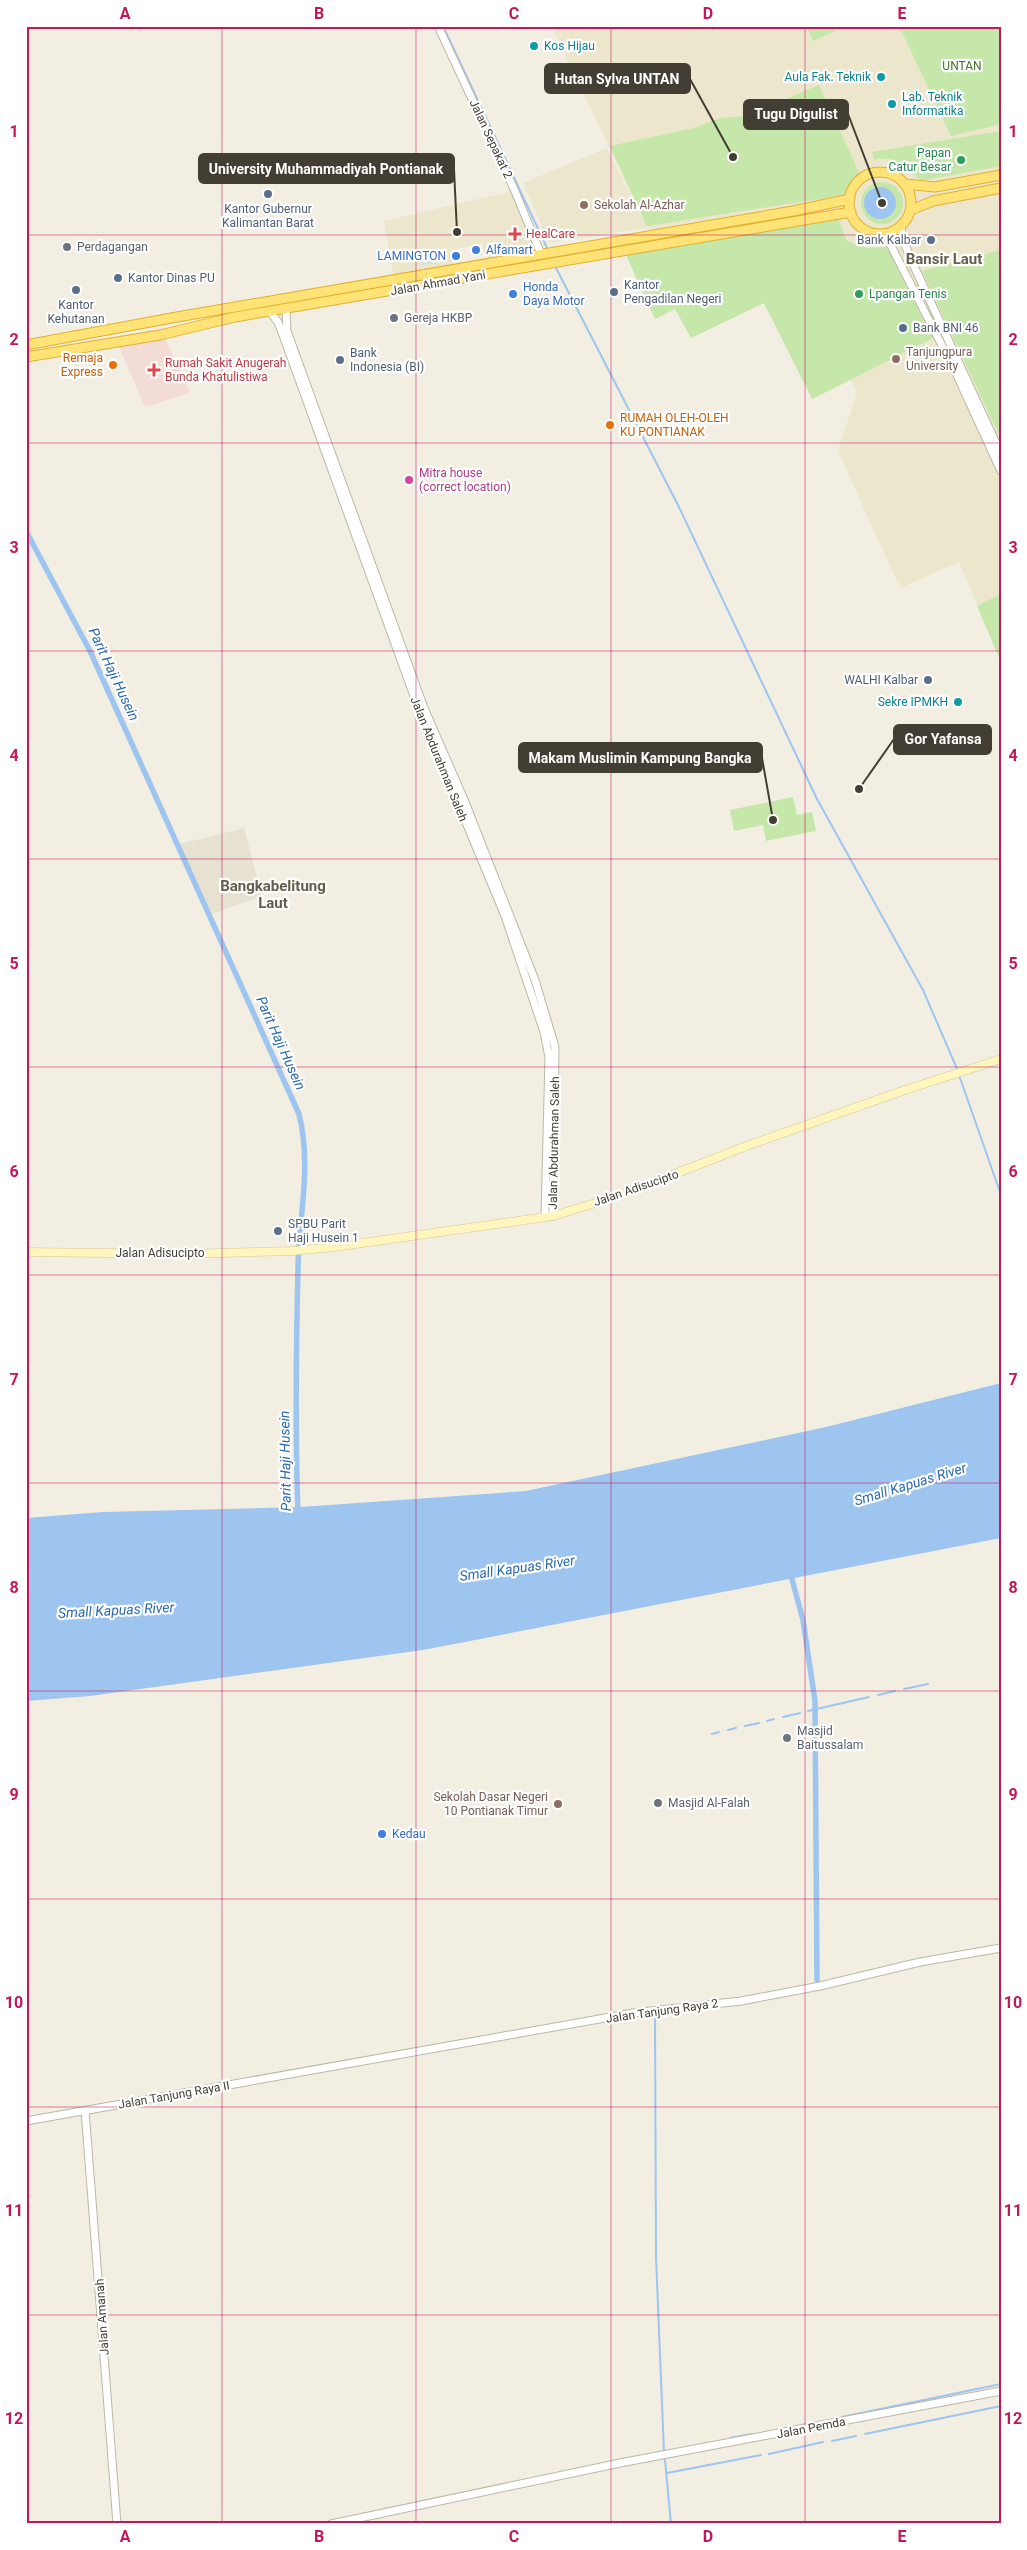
<svg xmlns="http://www.w3.org/2000/svg" width="1027" height="2550" font-family="Roboto,sans-serif">
	<style>
		.residential { fill: #e6e1d0 }
		.education { fill: #ebe6cc }
		.medical { fill: #f3dcd5 }
		.green { fill: #c5e7aa }
		.parking { fill: #e2e0db }
		.water { fill: #9dc5f0 }
		.lines { fill: none; stroke-linecap: round; stroke-linejoin: round }
		.stream { stroke: #9dc5f0; stroke-width: 2 }
		.canal { stroke: #9dc5f0; stroke-width: 5.5 }
		.tertiary-casing { stroke: #bdb7a5; stroke-width: 9 }
		.secondary-casing { stroke: #d3c891; stroke-width: 9 }
		.trunk-casing { stroke: #dfb12f; stroke-width: 11 }
		.tertiary { stroke: #fff; stroke-width: 7 }
		.secondary { stroke: #fff6bf; stroke-width: 8 }
		.trunk { stroke: #ffe377; stroke-width: 9 }
		.grid { fill: none; stroke: #c2185b; stroke-width: 1; stroke-opacity: 0.55 }
		.culture-dot { fill: #0f9aa8; stroke: #fff; stroke-width: 2 }
		.leisure-dot { fill: #2e9e5b; stroke: #fff; stroke-width: 2 }
		.service-dot { fill: #5c6f8a; stroke: #fff; stroke-width: 2 }
		.education-dot { fill: #8d6e63; stroke: #fff; stroke-width: 2 }
		.health-dot { fill: #e0444e; stroke: #fff; stroke-width: 2 }
		.worship-dot { fill: #6b7280; stroke: #fff; stroke-width: 2 }
		.shop-dot { fill: #3f7fe0; stroke: #fff; stroke-width: 2 }
		.food-dot { fill: #e8710a; stroke: #fff; stroke-width: 2 }
		.hotel-dot { fill: #d1479c; stroke: #fff; stroke-width: 2 }
		.labels { text-anchor: middle; stroke-width: 4.5; stroke-linejoin: round; paint-order: stroke }
		.culture-label { font-size: 12px; fill: #0d838f; stroke: #fff; text-anchor: start }
		.park-label { font-size: 12px; fill: #3c7526; stroke: #fff }
		.street-label { font-size: 12px; fill: #433e33; stroke: #fff }
		.leisure-label { font-size: 12px; fill: #27864d; stroke: #fff; text-anchor: end }
		.education-label { font-size: 12px; fill: #785e54; stroke: #fff; text-anchor: start }
		.service-label { font-size: 12px; fill: #4e5e75; stroke: #fff; text-anchor: start }
		.health-label { font-size: 12px; fill: #be3a42; stroke: #fff; text-anchor: start }
		.worship-label { font-size: 12px; fill: #5b616d; stroke: #fff; text-anchor: start }
		.shop-label { font-size: 12px; fill: #366cbe; stroke: #fff; text-anchor: start }
		.food-label { font-size: 12px; fill: #c56008; stroke: #fff; text-anchor: end }
		.hotel-label { font-size: 12px; fill: #b23c85; stroke: #fff; text-anchor: start }
		.water-label { font-size: 14px; font-style: italic; fill: #2c6aaf; stroke: #fff }
		.quarter-label { font-size: 15px; font-weight: bold; fill: #665e4a; stroke: #fff }
		.leader { fill: none; stroke: #433e33; stroke-width: 2 }
		.callout-dot { fill: #433e33; stroke: #fff; stroke-width: 2 }
		.callout { fill: #433e33; stroke: #433e33; stroke-width: 2 }
		.callout-label { font-size: 14px; text-anchor: middle; font-weight: bold; fill: #fff }
		.neatline { fill: none; stroke: #c2185b; stroke-width: 2 }
		.grid-label { font-size: 16px; text-anchor: middle; font-weight: bold; fill: #c2185b }
	</style>
	<rect width="100%" height="100%" fill="#f2efe2"/>
	<path class="residential" d="M244 828 262 896 212 914 180 844Z"/>
	<path class="education" d="M552 26H1001V662L959 562 900 588 838 451 857 392 851 380 812 399 764 303 691 338 649 251 648 230Z
		M607 148 647 228 549 243 523 183Z
		M512 191 536 250 487 260 482 243 450 250 453 265 393 274 384 221Z"/>
	<path class="medical" d="M164 336 190 393 145 407 119 347Z"/>
	<path class="green" d="M807 26H832L835 31 813 41Z
		M899 26H1001V124L951 136Z
		M819 85 857 168 854 171 858 169C859 182 850 193 840 199L838 196 647 226 610 146 694 128 720 118 746 116Z
		M1001 131V166L920 181C910 167 892 154 874 160L872 152Z
		M861 203a21 21 0 1 1 42 0a21 21 0 1 1-42 0Z
		M838 218 847 241 866 248 888 247 929 332 937 336 812 399 764 303 691 338 675 309 655 319 626 255Z
		M1001 250V439L922 271Z
		M1001 594V662L977 606Z
		M793 797 797 815 812 812 816 831 766 841 763 825 734 831 730 810Z"/>
	<path class="parking" d="M436 248 439 263 417 266 415 251Z"/>
	<path class="water" d="M864 203a16 16 0 1 1 32 0a16 16 0 1 1-32 0Z
		M1001 1383V1538L423 1650 90 1696 26 1701V1518L103 1512 301 1507 526 1491 826 1427Z"/>
	<g class="lines">
		<path class="stream" d="M443 26 548 250
			M555 266 678 505 817 799 923 990 958 1071
			M959 1075 1001 1195
			M904 1689 928 1684
			M878 1695 895 1691
			M808 1711 869 1697
			M783 1717 800 1713
			M767 1721 774 1719
			M745 1726 759 1723
			M728 1730 736 1728
			M712 1734 719 1732
			M655 2014 656 2257 664 2452
			M842 2417 1001 2384
			M865 2434 1001 2406
			M730 2438 752 2434
			M832 2441 856 2436
			M769 2454 823 2442
			M665 2460 671 2524
			M667 2473 761 2455"/>
		<path class="canal" d="M26 531 90 651 299 1114C312 1166 299 1215 298 1268 296 1350 295 1432 298 1514
			M790 1572 803 1620 815 1701 817 1980"/>
		<defs>
			<path id="tertiary" d="M438 26 514 189 541 254
				M901 227 902 238 914 266 1001 454
				M885 234 956 373 1001 471
				M286 309 287 331 424 708 465 802 535 980 555 1047 553 1216
				M270 312 278 322 284 338 418 707 505 916 544 1032 549 1057 545 1217
				M85 2110 117 2524
				M26 2121 633 2013 741 2001 820 1986 920 1962 1001 1948
				M331 2524 620 2463 1001 2391"/>
			<path id="secondary" d="M26 1252 186 1254 292 1251 334 1247 553 1216 618 1196 749 1145 905 1090 1001 1059"/>
			<path id="trunk" d="M849 203a31 31 0 1 1 62 0a31 31 0 1 1-62 0Z
				M905 184 935 187 1001 175
				M911 210 933 201 1001 188
				M26 345 177 317 793 211 850 199
				M26 357 160 335 235 317 851 212"/>
		</defs>
		<use href="#tertiary" class="tertiary-casing"/>
		<use href="#secondary" class="secondary-casing"/>
		<use href="#trunk" class="trunk-casing"/>
		<use href="#tertiary" class="tertiary"/>
		<use href="#secondary" class="secondary"/>
		<use href="#trunk" class="trunk"/>
	</g>
	<path class="grid" d="M222 26V2524M416 26V2524M611 26V2524M805 26V2524M26 235H1001M26 443H1001M26 651H1001M26 859H1001M26 1067H1001M26 1275H1001M26 1483H1001M26 1691H1001M26 1899H1001M26 2107H1001M26 2315H1001"/>
	<g class="culture-dot">
		<circle cx="534" cy="46" r="5"/>
		<circle cx="881" cy="77" r="5"/>
		<circle cx="892" cy="104" r="5"/>
		<circle cx="958" cy="702" r="5"/>
	</g>
	<g class="leisure-dot">
		<circle cx="961" cy="160" r="5"/>
		<circle cx="859" cy="294" r="5"/>
	</g>
	<g class="service-dot">
		<circle cx="268" cy="194" r="5"/>
		<circle cx="931" cy="240" r="5"/>
		<circle cx="118" cy="278" r="5"/>
		<circle cx="76" cy="290" r="5"/>
		<circle cx="614" cy="292" r="5"/>
		<circle cx="903" cy="328" r="5"/>
		<circle cx="340" cy="360" r="5"/>
		<circle cx="928" cy="680" r="5"/>
		<circle cx="278" cy="1231" r="5"/>
	</g>
	<g class="education-dot">
		<circle cx="584" cy="205" r="5"/>
		<circle cx="896" cy="359" r="5"/>
		<circle cx="558" cy="1804" r="5"/>
	</g>
	<g class="health-dot">
		<path d="M512.5 226.5h5v5h5v5h-5v5h-5v-5h-5v-5h5z"/>
		<path d="M151.5 362.5h5v5h5v5h-5v5h-5v-5h-5v-5h5z"/>
	</g>
	<g class="worship-dot">
		<circle cx="67" cy="247" r="5"/>
		<circle cx="394" cy="318" r="5"/>
		<circle cx="787" cy="1738" r="5"/>
		<circle cx="658" cy="1803" r="5"/>
	</g>
	<g class="shop-dot">
		<circle cx="476" cy="250" r="5"/>
		<circle cx="456" cy="256" r="5"/>
		<circle cx="513" cy="294" r="5"/>
		<circle cx="382" cy="1834" r="5"/>
	</g>
	<g class="food-dot">
		<circle cx="113" cy="365" r="5"/>
		<circle cx="610" cy="425" r="5"/>
	</g>
	<circle class="hotel-dot" cx="409" cy="480" r="5"/>
	<g class="labels">
		<g class="culture-label">
			<text x="544" y="50">Kos Hijau</text>
			<text x="871" y="81" text-anchor="end">Aula Fak. Teknik</text>
			<text x="902" y="101">Lab. Teknik<tspan x="902" dy="14">Informatika</tspan></text>
			<text x="948" y="706" text-anchor="end">Sekre IPMKH</text>
		</g>
		<g class="park-label">
			<text x="962" y="70">UNTAN</text>
		</g>
		<g class="street-label">
			<text transform="translate(491 139) rotate(65)" y="4">Jalan Sepakat 2</text>
			<text transform="translate(438 283) rotate(-10)" y="4">Jalan Ahmad Yani</text>
			<text transform="translate(439 759) rotate(68)" y="4">Jalan Abdurahman Saleh</text>
			<text transform="translate(554 1143) rotate(-89)" y="4">Jalan Abdurahman Saleh</text>
			<text transform="translate(636 1188) rotate(-19)" y="4">Jalan Adisucipto</text>
			<text x="160" y="1257">Jalan Adisucipto</text>
			<text transform="translate(662 2011) rotate(-8)" y="4">Jalan Tanjung Raya 2</text>
			<text transform="translate(174 2095) rotate(-10)" y="4">Jalan Tanjung Raya II</text>
			<text transform="translate(102 2317) rotate(-94)" y="4">Jalan Amanah</text>
			<text transform="translate(811 2428) rotate(-11)" y="4">Jalan Pemda</text>
		</g>
		<g class="leisure-label">
			<text x="951" y="157">Papan<tspan x="951" dy="14">Catur Besar</tspan></text>
			<text x="869" y="298" text-anchor="start">Lpangan Tenis</text>
		</g>
		<g class="education-label">
			<text x="594" y="209">Sekolah Al-Azhar</text>
			<text x="906" y="356">Tanjungpura<tspan x="906" dy="14">University</tspan></text>
			<text x="548" y="1801" text-anchor="end">Sekolah Dasar Negeri<tspan x="548" dy="14">10 Pontianak Timur</tspan></text>
		</g>
		<g class="service-label">
			<text x="268" y="213" text-anchor="middle">Kantor Gubernur<tspan x="268" dy="14">Kalimantan Barat</tspan></text>
			<text x="921" y="244" text-anchor="end">Bank Kalbar</text>
			<text x="128" y="282">Kantor Dinas PU</text>
			<text x="624" y="289">Kantor<tspan x="624" dy="14">Pengadilan Negeri</tspan></text>
			<text x="76" y="309" text-anchor="middle">Kantor<tspan x="76" dy="14">Kehutanan</tspan></text>
			<text x="913" y="332">Bank BNI 46</text>
			<text x="350" y="357">Bank<tspan x="350" dy="14">Indonesia (BI)</tspan></text>
			<text x="918" y="684" text-anchor="end">WALHI Kalbar</text>
			<text x="288" y="1228">SPBU Parit<tspan x="288" dy="14">Haji Husein 1</tspan></text>
		</g>
		<g class="health-label">
			<text x="526" y="238">HealCare</text>
			<text x="165" y="367">Rumah Sakit Anugerah<tspan x="165" dy="14">Bunda Khatulistiwa</tspan></text>
		</g>
		<g class="worship-label">
			<text x="77" y="251">Perdagangan</text>
			<text x="404" y="322">Gereja HKBP</text>
			<text x="797" y="1735">Masjid<tspan x="797" dy="14">Baitussalam</tspan></text>
			<text x="668" y="1807">Masjid Al-Falah</text>
		</g>
		<g class="shop-label">
			<text x="486" y="254">Alfamart</text>
			<text x="446" y="260" text-anchor="end">LAMINGTON</text>
			<text x="523" y="291">Honda<tspan x="523" dy="14">Daya Motor</tspan></text>
			<text x="392" y="1838">Kedau</text>
		</g>
		<g class="food-label">
			<text x="103" y="362">Remaja<tspan x="103" dy="14">Express</tspan></text>
			<text x="620" y="422" text-anchor="start">RUMAH OLEH-OLEH<tspan x="620" dy="14">KU PONTIANAK</tspan></text>
		</g>
		<g class="hotel-label">
			<text x="419" y="477">Mitra house<tspan x="419" dy="14">(correct location)</tspan></text>
		</g>
		<g class="water-label">
			<text transform="translate(114 674) rotate(65)" y="5">Parit Haji Husein</text>
			<text transform="translate(281 1043) rotate(66)" y="5">Parit Haji Husein</text>
			<text transform="translate(285 1461) rotate(-91)" y="5">Parit Haji Husein</text>
			<text transform="translate(910 1484) rotate(-17)" y="5">Small Kapuas River</text>
			<text transform="translate(517 1568) rotate(-8)" y="5">Small Kapuas River</text>
			<text transform="translate(116 1610) rotate(-3)" y="5">Small Kapuas River</text>
		</g>
		<g class="quarter-label">
			<text x="944" y="264">Bansir Laut</text>
			<text x="273" y="891">Bangkabelitung<tspan x="273" dy="17">Laut</tspan></text>
		</g>
	</g>
	<path class="leader" d="M733 157L690 79M882 203L848 114M457 232L454 169M859 789L894 739M773 820L762 758"/>
	<g class="callout-dot">
		<circle cx="733" cy="157" r="5"/>
		<circle cx="882" cy="203" r="5"/>
		<circle cx="457" cy="232" r="5"/>
		<circle cx="859" cy="789" r="5"/>
		<circle cx="773" cy="820" r="5"/>
	</g>
	<g class="callout">
		<rect x="545" y="64" width="145" height="29" rx="5"/>
		<rect x="744" y="100" width="104" height="29" rx="5"/>
		<rect x="199" y="154" width="255" height="29" rx="5"/>
		<rect x="894" y="725" width="97" height="29" rx="5"/>
		<rect x="519" y="743" width="243" height="29" rx="5"/>
	</g>
	<g class="callout-label">
		<text x="617" y="84">Hutan Sylva UNTAN</text>
		<text x="796" y="119">Tugu Digulist</text>
		<text x="326" y="174">University Muhammadiyah Pontianak</text>
		<text x="943" y="744">Gor Yafansa</text>
		<text x="640" y="763">Makam Muslimin Kampung Bangka</text>
	</g>
	<rect width="1027" height="2550" fill="none" stroke="#ffffff" stroke-width="55"/>
	<rect x="28" y="28" width="972" height="2494" class="neatline"/>
	<g class="grid-label">
		<text x="125" y="19">A</text>
		<text x="319" y="19">B</text>
		<text x="514" y="19">C</text>
		<text x="708" y="19">D</text>
		<text x="902" y="19">E</text>
		<text x="14" y="137">1</text>
		<text x="1013" y="137">1</text>
		<text x="14" y="345">2</text>
		<text x="1013" y="345">2</text>
		<text x="14" y="553">3</text>
		<text x="1013" y="553">3</text>
		<text x="14" y="761">4</text>
		<text x="1013" y="761">4</text>
		<text x="14" y="969">5</text>
		<text x="1013" y="969">5</text>
		<text x="14" y="1177">6</text>
		<text x="1013" y="1177">6</text>
		<text x="14" y="1385">7</text>
		<text x="1013" y="1385">7</text>
		<text x="14" y="1593">8</text>
		<text x="1013" y="1593">8</text>
		<text x="14" y="1800">9</text>
		<text x="1013" y="1800">9</text>
		<text x="14" y="2008">10</text>
		<text x="1013" y="2008">10</text>
		<text x="14" y="2216">11</text>
		<text x="1013" y="2216">11</text>
		<text x="14" y="2424">12</text>
		<text x="1013" y="2424">12</text>
		<text x="125" y="2542">A</text>
		<text x="319" y="2542">B</text>
		<text x="514" y="2542">C</text>
		<text x="708" y="2542">D</text>
		<text x="902" y="2542">E</text>
	</g>
</svg>
